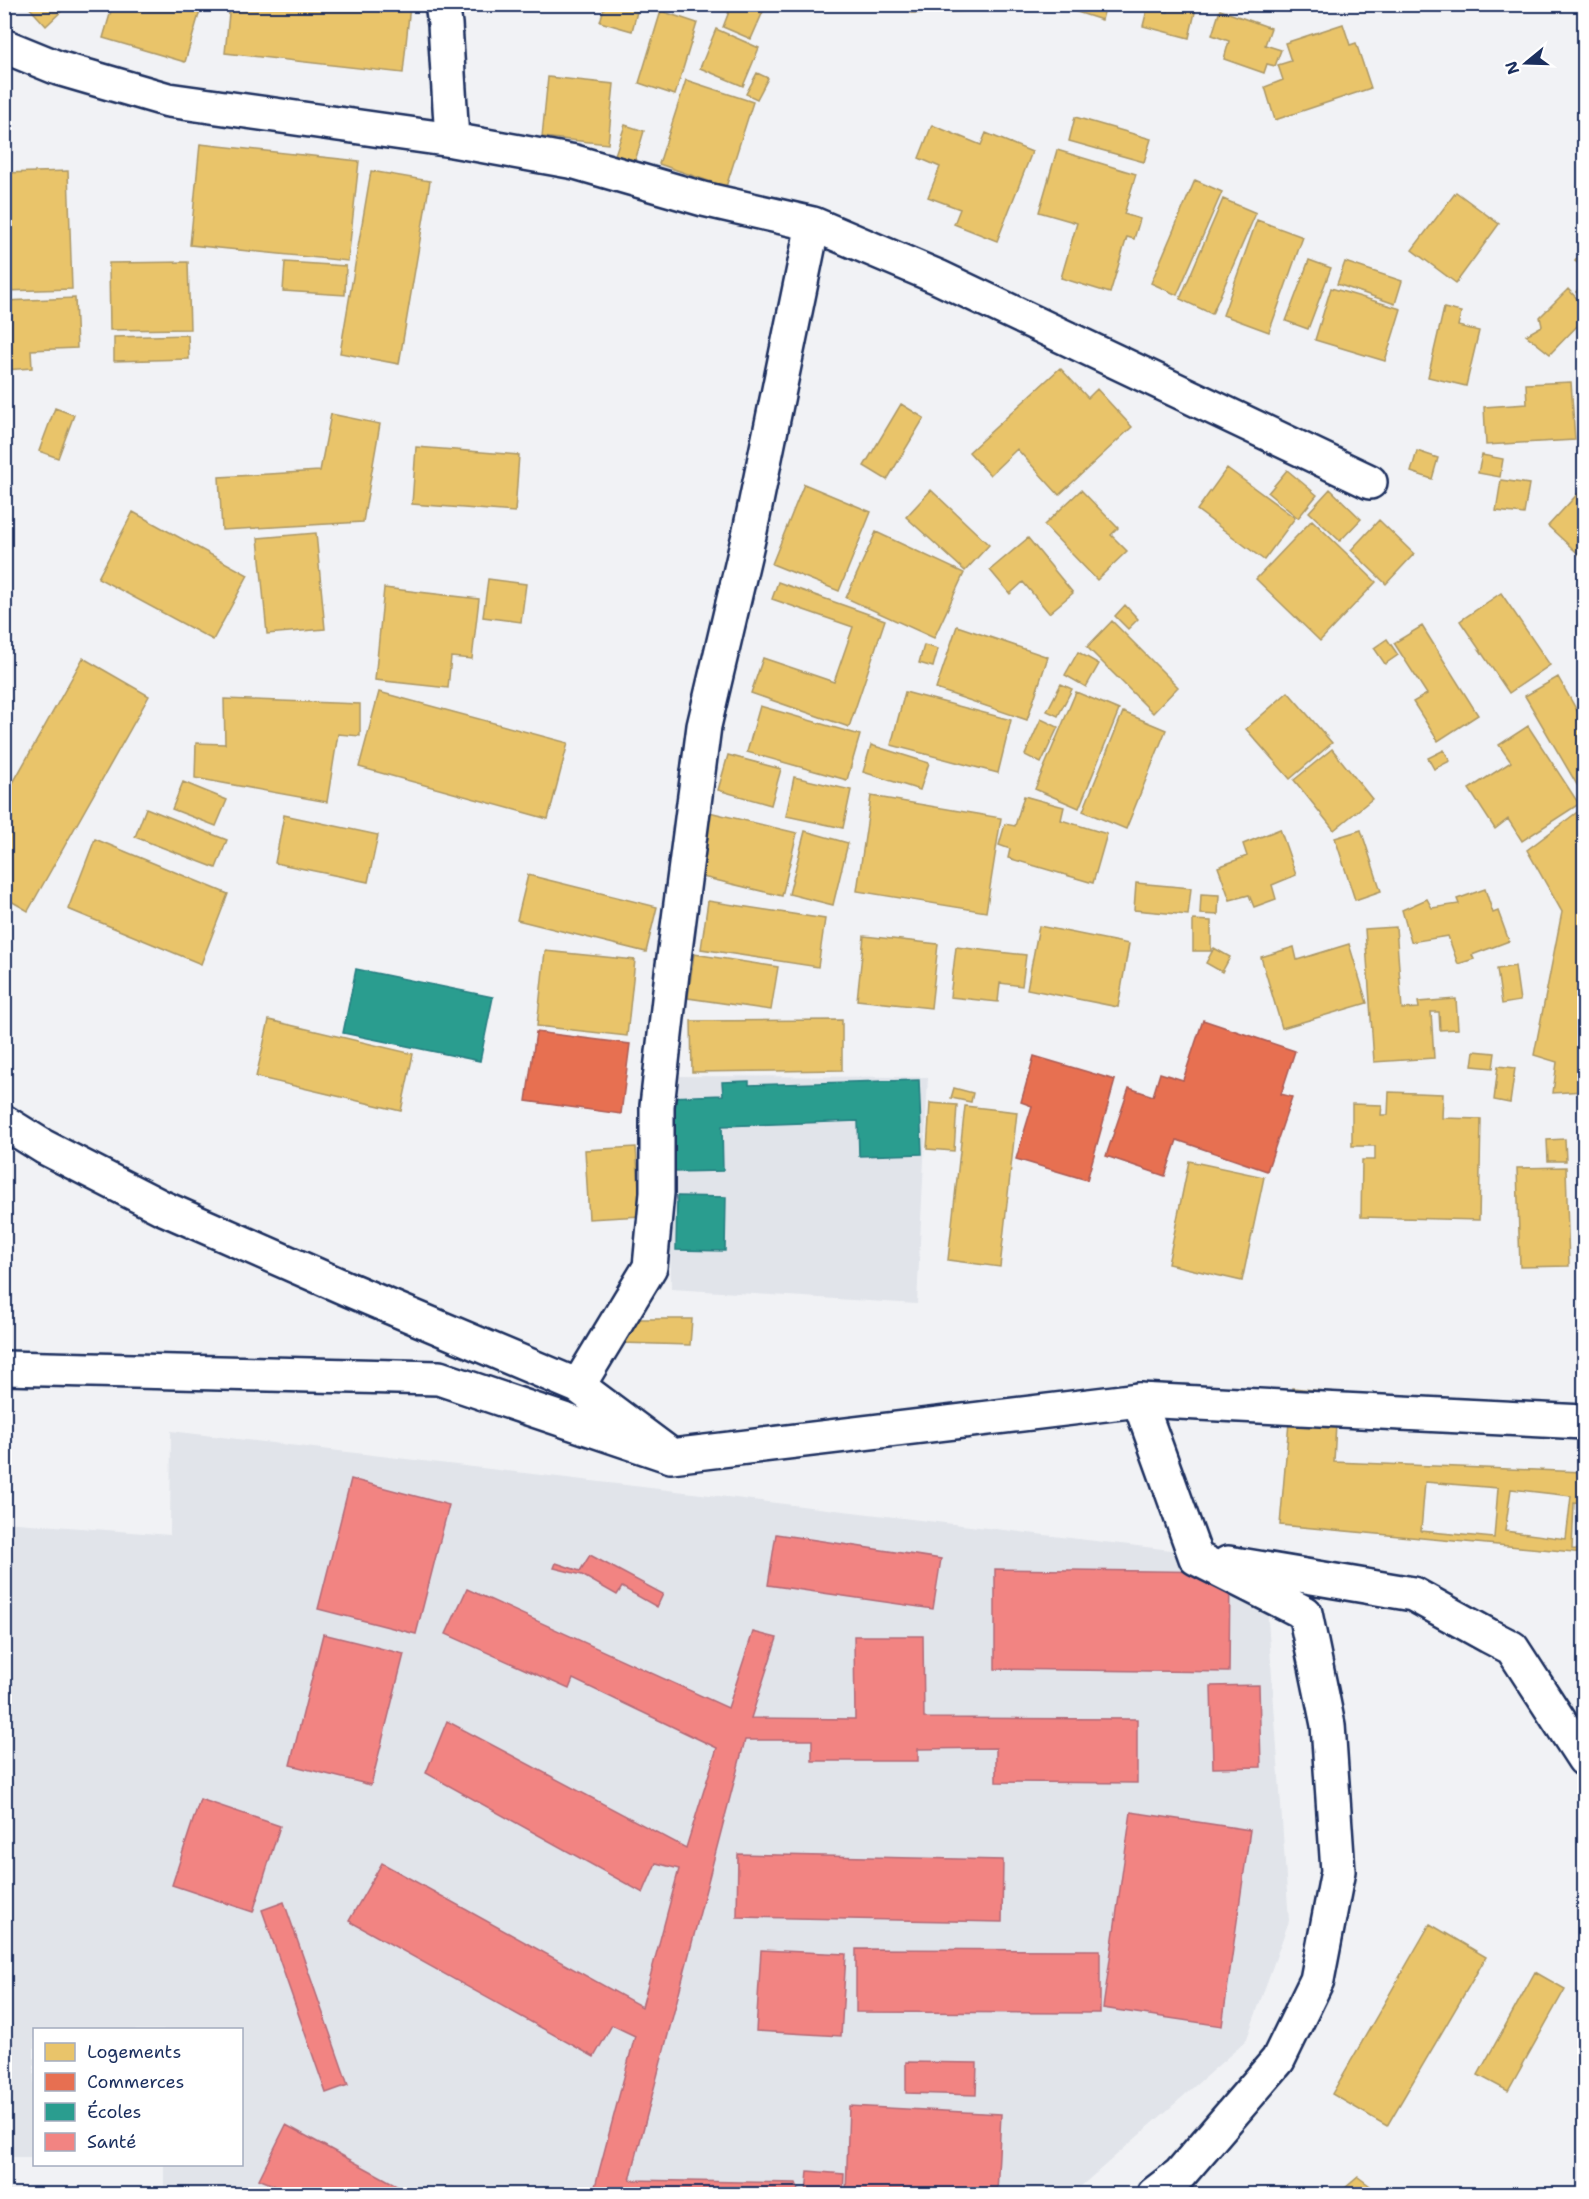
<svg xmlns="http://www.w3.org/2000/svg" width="1589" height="2199" font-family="'Shantell Sans',sans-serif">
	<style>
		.built { fill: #e1e4ea }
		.homes { fill: #e9c46a; stroke: #ab9766; stroke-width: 1.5; fill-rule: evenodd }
		.shops { fill: #e76f51; stroke: #aa5c55; stroke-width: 1.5 }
		.schools { fill: #2a9d8f; stroke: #267c80; stroke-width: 1.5 }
		.health { fill: #f28482; stroke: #b26a77; stroke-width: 1.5 }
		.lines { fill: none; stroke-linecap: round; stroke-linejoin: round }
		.minor-casing { stroke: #1b2f5e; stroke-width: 38 }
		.trunk-casing { stroke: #1b2f5e; stroke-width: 38 }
		.minor { stroke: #fff; stroke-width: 33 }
		.trunk { stroke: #fff; stroke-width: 33 }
	</style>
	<rect width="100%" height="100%" fill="#f1f2f5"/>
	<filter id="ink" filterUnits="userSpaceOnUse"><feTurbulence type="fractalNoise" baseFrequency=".0167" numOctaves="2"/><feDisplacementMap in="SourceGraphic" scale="12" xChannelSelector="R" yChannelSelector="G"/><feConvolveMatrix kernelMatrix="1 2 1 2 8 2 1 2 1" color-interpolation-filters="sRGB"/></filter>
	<g filter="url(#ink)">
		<path class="built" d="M668 1076 928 1077 917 1304 671 1289Z
			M171 1431 1264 1561 1289 1921 1246 2041 1079 2188 1069 2194H164V2165L242 2164V2030H34V2157H5L4 1522 170 1535Z"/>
		<path class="homes" d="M26 4H69L46 26Z
			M113 4H202L185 62 103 38Z
			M230 4 410 5 403 73 225 53Z
			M590 4H639L632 31 600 22 604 8Z
			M732 4H759L765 7 751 39 723 27Z
			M911 4H1041V9L911 13Z
			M1052 4H1106L1102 20Z
			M1170 4H1197L1189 38 1143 26 1148 6 1168 12Z
			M1220 10 1271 28 1265 45 1281 50 1275 66 1267 64 1264 73 1224 59 1229 41 1212 35Z
			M661 11 697 23 675 95 639 83Z
			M1343 24 1350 45 1356 43 1371 88 1275 120 1265 87 1283 80 1278 65 1291 61 1285 43Z
			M716 29 759 48 743 86 700 68Z
			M757 73 768 78 757 99 746 94Z
			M548 77 614 84 608 144 542 137Z
			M686 80 753 102 726 187 659 164Z
			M1075 117 1151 139 1144 162 1069 141Z
			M625 125 644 131 635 161 615 155Z
			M932 125 981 145 986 133 1032 152 997 241 954 224 960 209 928 197 940 167 919 158Z
			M200 144 359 161 348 261 190 245Z
			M1057 150 1136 174 1124 214 1140 219 1134 239 1127 237 1110 293 1061 278 1077 223 1039 212Z
			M68 171 72 289 4 291V173Z
			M371 171 430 181 399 364 340 353Z
			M1195 180 1222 192 1177 295 1151 283Z
			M1456 192 1499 224 1456 283 1412 250Z
			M1223 199 1256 213 1212 314 1180 299Z
			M1257 220 1303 237 1269 332 1223 315Z
			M1583 250 1584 252V268L1575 261Z
			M1309 260 1331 268 1308 329 1286 321Z
			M188 262 190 329 110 330 109 263Z
			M285 262 346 266 345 295 283 291Z
			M1345 262 1402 281 1395 304 1337 284Z
			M1584 283V300L1576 292Z
			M1331 288 1401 309 1385 361 1315 340Z
			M1568 289 1584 306V319L1550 354 1526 335 1542 326 1540 317Z
			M75 298 77 348 31 350 32 368 4 370V301Z
			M1444 308 1461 312 1458 326 1479 331 1466 386 1428 377Z
			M188 335 189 359 114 361V337Z
			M1060 368 1088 398 1097 389 1132 427 1059 495 1017 449 990 475 969 452Z
			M1571 382 1575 440 1486 445 1484 407 1527 404 1526 384Z
			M901 404 924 418 887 480 864 466Z
			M55 408 74 415 58 458 39 451Z
			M331 414 380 424 363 522 222 530 219 477 320 471Z
			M416 447 519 455 515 512 412 504Z
			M1417 451 1438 458 1432 479 1411 472Z
			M1482 455 1503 459 1500 477 1478 473Z
			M1227 468 1295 518 1264 560 1197 510Z
			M1287 470 1317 495 1298 518 1268 493Z
			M1501 480 1529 484 1524 514 1496 511Z
			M804 484 871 512 839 591 772 564Z
			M1584 487V559L1548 526Z
			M1330 489 1361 519 1340 541 1309 512Z
			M931 490 989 545 965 571 906 517Z
			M1081 490 1118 528 1111 535 1127 551 1097 580 1044 525Z
			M133 512 248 575 213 640 98 578Z
			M1312 520 1376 582 1320 641 1256 579Z
			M1379 520 1414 554 1386 584 1351 550Z
			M876 532 964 573 934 638 846 598Z
			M316 533 325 629 267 634 258 538Z
			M1028 538 1073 593 1049 613 1023 582 1010 594 990 570Z
			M488 579 526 584 521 622 483 617Z
			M778 582 885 620 849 727 751 693 763 658 834 682 853 627 772 599Z
			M384 588 479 599 472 659 451 657 448 688 375 680Z
			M1501 593 1550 665 1509 693 1460 621Z
			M1125 605 1138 619 1128 629 1115 616Z
			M1112 621 1178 687 1153 713 1087 647Z
			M957 626 1048 657 1027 720 936 689Z
			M1422 626 1478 715 1438 741 1413 702 1427 694 1394 643Z
			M1387 639 1398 655 1385 664 1374 648Z
			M924 645 938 649 933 667 919 663Z
			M1078 652 1099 664 1086 687 1065 675Z
			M83 658 149 696 28 911 4 897V799Z
			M1558 677 1584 723V794L1583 795 1525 696Z
			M1061 684 1072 689 1058 716 1047 711Z
			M379 692 568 743 548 819 359 767Z
			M905 692 1011 720 998 773 891 745Z
			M1076 692 1119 710 1079 808 1035 789Z
			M1288 692 1332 743 1290 779 1246 729Z
			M224 699 360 704V736L338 734 327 802 195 778 196 743 225 744Z
			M760 706 860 735 847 780 747 752Z
			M1123 712 1166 730 1126 829 1083 811Z
			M1041 719 1058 727 1041 763 1025 755Z
			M1528 726 1579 804 1522 841 1508 819 1495 829 1469 789 1511 762 1499 745Z
			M871 745 929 763 920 790 863 772Z
			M1332 749 1372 799 1334 830 1294 780Z
			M1444 750 1450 761 1434 769 1428 758Z
			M728 755 781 769 771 805 718 790Z
			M794 777 851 790 843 828 786 816Z
			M183 782 227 800 216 826 172 809Z
			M871 796 1001 818 986 912 857 891Z
			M1024 796 1064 807 1061 820 1107 834 1093 883 1008 858 1010 849 999 845 1005 824 1015 826Z
			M1584 807V1091L1553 1093 1557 1062 1534 1055 1562 912 1527 850Z
			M146 808 227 840 216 868 135 837Z
			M709 812 797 833 782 896 694 875Z
			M284 815 378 835 368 882 275 863Z
			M1280 829 1296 875 1272 885 1276 899 1254 907 1249 895 1230 900 1218 867 1247 856 1243 844Z
			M1361 830 1381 891 1355 900 1335 838Z
			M805 831 848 843 833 905 789 894Z
			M95 839 228 894 201 964 68 909Z
			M528 875 657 907 646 952 517 920Z
			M1136 883 1191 888 1188 915 1134 910Z
			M1485 889 1493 913 1498 911 1509 941 1472 955 1474 959 1458 964 1448 936 1411 942 1402 910 1427 899 1432 908 1459 904 1457 899Z
			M1201 894 1219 895 1218 915 1200 914Z
			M708 901 825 919 818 967 701 949Z
			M1193 920 1211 921V951H1193Z
			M1039 926 1129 944 1118 1007 1027 989Z
			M1396 927 1402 1009 1419 1008 1418 1002 1456 999 1458 1029 1440 1030 1439 1012H1431L1434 1058 1374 1062 1365 929Z
			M864 936 938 944 931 1008 857 1000Z
			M1349 944 1367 1003 1282 1028 1261 957 1294 947 1297 960Z
			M956 947 1026 955 1022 986 1000 983 998 1002 950 997Z
			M1214 948 1230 957 1222 972 1206 963Z
			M545 951 635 960 627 1036 537 1026Z
			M694 954 778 967 771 1010 688 998Z
			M1515 966 1520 1001 1502 1004 1497 969Z
			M269 1020 413 1054 401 1111 256 1077Z
			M842 1020V1070L692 1072 691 1021Z
			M1474 1051 1495 1053 1493 1068 1472 1066Z
			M1498 1066 1515 1068 1510 1103 1494 1100Z
			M954 1088 973 1093 971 1102 951 1098Z
			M1389 1092 1443 1094 1442 1118 1481 1119 1479 1220 1361 1217 1362 1160H1375V1146H1352V1104L1382 1105 1381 1115H1388Z
			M930 1103 957 1105 954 1151 927 1149Z
			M965 1106 1017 1112 1000 1267 948 1260Z
			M1565 1139 1566 1161H1548L1547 1140Z
			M636 1147 641 1216 589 1219 585 1150Z
			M1189 1161 1264 1177 1242 1281 1168 1264Z
			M1566 1167 1569 1266 1520 1267 1517 1168Z
			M625 1319H692L690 1345 622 1343Z
			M1292 1388 1584 1415 1336 1423 1334 1462 1584 1472V1504L1574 1503 1572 1549 1584 1550V1553L1280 1525ZM1425 1482 1498 1488 1494 1538 1421 1531ZM1511 1489 1571 1496 1566 1539 1505 1531Z
			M1430 1924 1486 1957 1387 2126 1332 2094Z
			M1535 1972 1565 1989 1508 2091 1478 2075Z
			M1358 2177 1381 2194H1338Z"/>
		<path class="shops" d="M1203 1020 1295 1051 1281 1094 1292 1097 1267 1171 1177 1140 1165 1176 1106 1156 1129 1088 1153 1096 1160 1073 1183 1080Z
			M536 1032 630 1044 621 1114 526 1101Z
			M1034 1056 1115 1080 1087 1180 1016 1159 1032 1106 1021 1102Z"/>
		<path class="schools" d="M356 969 493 997 480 1061 343 1033Z
			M919 1080 922 1154 859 1156 858 1121 722 1126 723 1171 673 1172 670 1097 723 1095 722 1082 749 1081V1085Z
			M677 1196 726 1197 725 1251 676 1250Z"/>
		<path class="health" d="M351 1479 449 1505 416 1634 318 1609Z
			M776 1534 941 1559 933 1609 768 1585Z
			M590 1555 663 1594 657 1607 622 1587 617 1595 582 1575 554 1568 556 1563 580 1571Z
			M995 1569 1230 1572 1229 1672 995 1669Z
			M467 1589 728 1708 753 1632 777 1638 751 1718 855 1719 854 1636H923L924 1718 1137 1719V1783L996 1782V1748L918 1749V1761H812V1740H745L630 2180 796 2183 800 2194H593L635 2036 612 2025 594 2057 349 1921 382 1863 642 2007 679 1869 656 1863 643 1893 426 1773 447 1721 686 1848 717 1748 573 1679 569 1689 446 1634Z
			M323 1634 404 1654 371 1785 290 1765Z
			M1259 1685 1261 1767 1213 1768 1211 1686Z
			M200 1799 280 1826 253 1912 172 1885Z
			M1131 1812 1250 1830 1222 2026 1103 2008Z
			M738 1854 1003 1860 1002 1922 737 1917Z
			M284 1902 348 2085 326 2093 262 1910Z
			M856 1949 1100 1950V2013L856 2012Z
			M761 1950 846 1954 841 2036 756 2031Z
			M906 2062 977 2063 976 2095 906 2093Z
			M849 2106 1001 2114 997 2194H846Z
			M286 2125 413 2194H294L259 2179Z
			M808 2171 844 2174 843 2194H806Z"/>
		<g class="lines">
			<defs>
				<path id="minor" d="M4 46 58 68 168 100 452 140 445 24 442 4
					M452 140 575 162 703 199 813 224 938 277 1370 482
					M4 1122 44 1147 161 1207 350 1290 578 1386 665 1451
					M578 1386 650 1267 657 1193V1106L672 973 704 726 750 531 813 224
					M1139 1400 1196 1558 1305 1613 1328 1725 1338 1871 1317 1980 1278 2060 1180 2174 1154 2194
					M1228 1563 1413 1594 1489 1636 1512 1648 1584 1759"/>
				<path id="trunk" d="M4 1368 439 1378 671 1456 1139 1400 1584 1422"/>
			</defs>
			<use href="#minor" class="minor-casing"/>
			<use href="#trunk" class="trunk-casing"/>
			<use href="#minor" class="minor"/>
			<use href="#trunk" class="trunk"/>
		</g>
	</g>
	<rect width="1589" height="2199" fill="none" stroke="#fff" stroke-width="24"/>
	<rect x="12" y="12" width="1565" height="2175" fill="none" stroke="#1b2f5e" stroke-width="2" filter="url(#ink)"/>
	<rect x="33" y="2028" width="210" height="138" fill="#ffffff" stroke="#a4acbf" stroke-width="1.5"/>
	<rect x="45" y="2043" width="30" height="18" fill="#e9c46a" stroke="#a4acbf" stroke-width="1.5"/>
	<text x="87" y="2058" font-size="18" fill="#1b2f5e">Logements</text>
	<rect x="45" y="2073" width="30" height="18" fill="#e76f51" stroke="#a4acbf" stroke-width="1.5"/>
	<text x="87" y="2088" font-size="18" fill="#1b2f5e">Commerces</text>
	<rect x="45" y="2103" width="30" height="18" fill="#2a9d8f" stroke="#a4acbf" stroke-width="1.5"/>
	<text x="87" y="2118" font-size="18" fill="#1b2f5e">Écoles</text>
	<rect x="45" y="2133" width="30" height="18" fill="#f28482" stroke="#a4acbf" stroke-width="1.5"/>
	<text x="87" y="2148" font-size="18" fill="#1b2f5e">Santé</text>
	<g transform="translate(1526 63) rotate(251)" stroke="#ffffff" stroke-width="4.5" paint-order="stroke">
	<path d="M0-4.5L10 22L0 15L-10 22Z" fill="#1b2f5e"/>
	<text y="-9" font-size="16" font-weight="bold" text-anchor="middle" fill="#1b2f5e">N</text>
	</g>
</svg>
